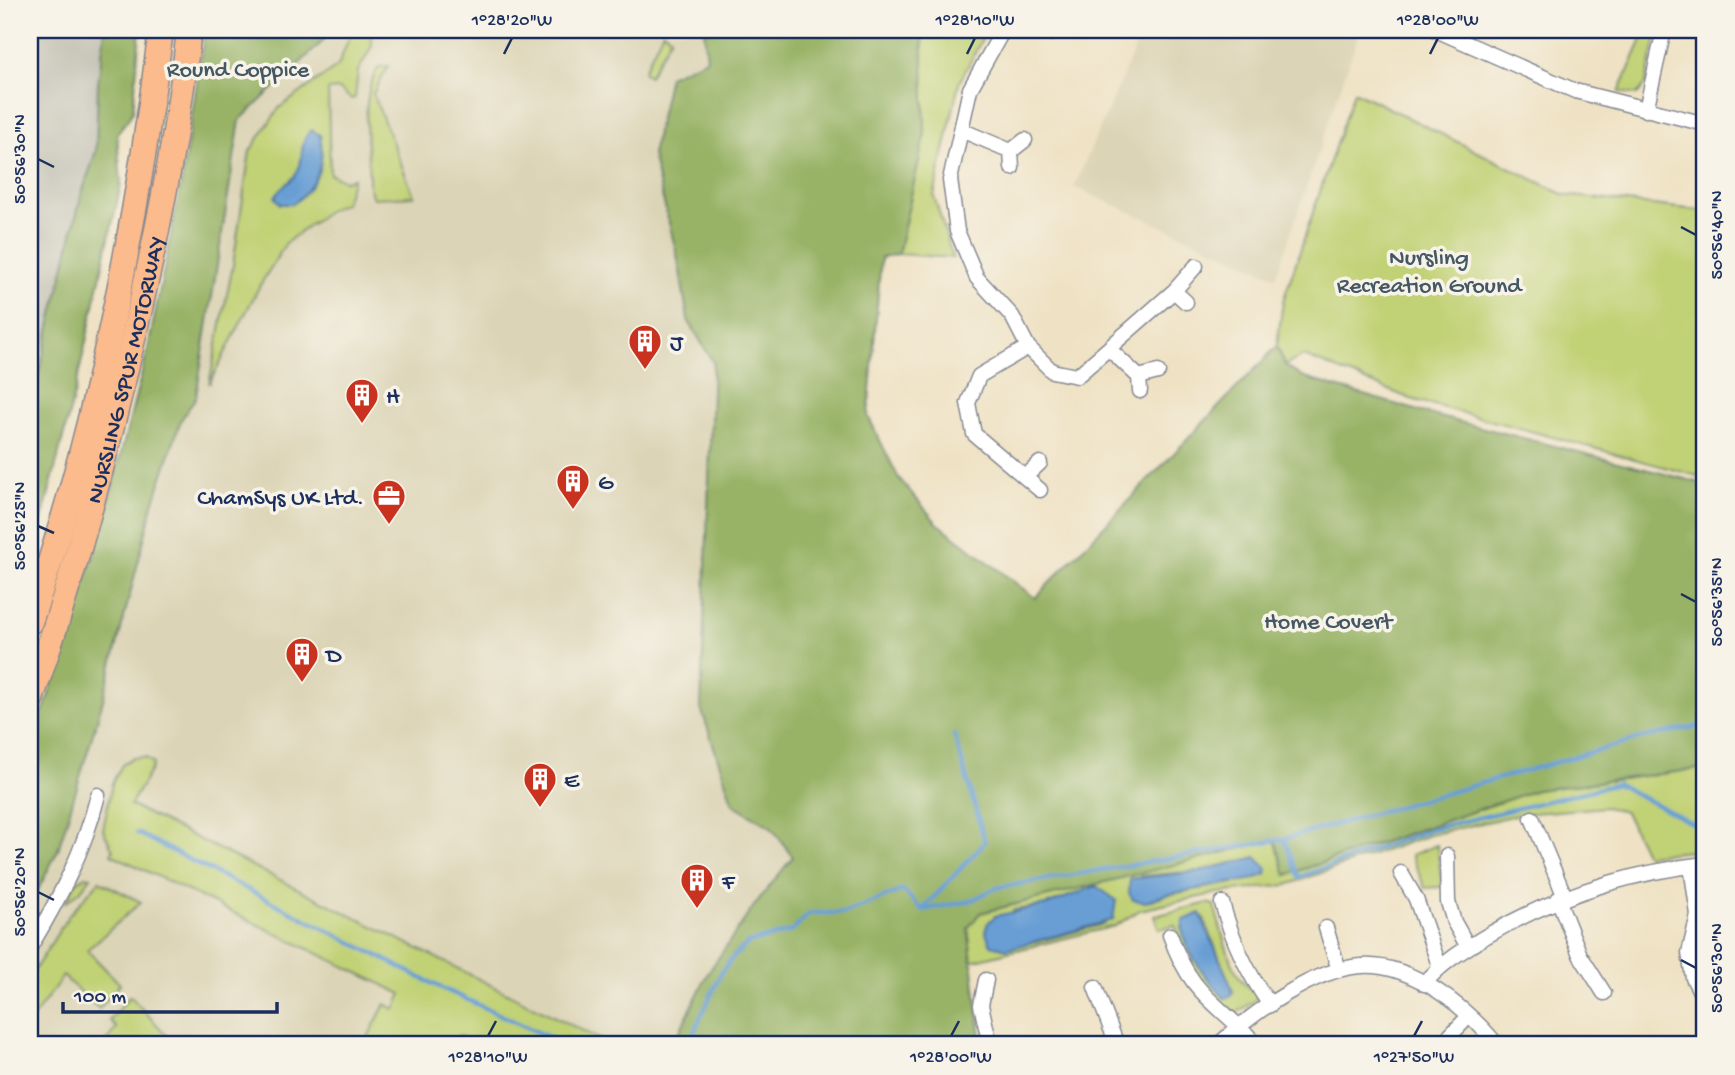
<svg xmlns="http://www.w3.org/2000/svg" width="1735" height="1075" font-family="'Gochi Hand',sans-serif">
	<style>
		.built { fill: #dcd4b6 }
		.industrial { fill: #c6c5b8 }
		.green { fill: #c1d174; stroke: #6e8069; stroke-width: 2; fill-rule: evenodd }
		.forest { fill: #98b366; stroke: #5a7162; stroke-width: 2 }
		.water { fill: #679ed4; stroke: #416699; stroke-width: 2 }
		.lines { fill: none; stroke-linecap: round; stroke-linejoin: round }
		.stream { stroke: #679ed4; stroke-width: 4.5 }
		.street-casing { stroke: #858891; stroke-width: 17 }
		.highway-casing { stroke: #858891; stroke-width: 27 }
		.street { stroke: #fff; stroke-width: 14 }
		.highway { stroke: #fbbb8c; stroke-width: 24 }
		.ticks { fill: none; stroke: #1b2f5e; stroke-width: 2.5 }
		.labels { text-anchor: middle; stroke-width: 7; stroke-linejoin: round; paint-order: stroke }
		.park-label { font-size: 24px; fill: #445864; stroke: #f7f3e8 }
		.poi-label { font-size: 24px; fill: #1b2f5e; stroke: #f7f3e8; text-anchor: start }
		.street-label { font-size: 24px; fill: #1b2f5e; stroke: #f7f3e8 }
		.neatline { fill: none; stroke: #1b2f5e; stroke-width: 2.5 }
		.ticks-label { font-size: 18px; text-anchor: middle; fill: #1b2f5e }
	</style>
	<rect width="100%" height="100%" fill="#f7f3e8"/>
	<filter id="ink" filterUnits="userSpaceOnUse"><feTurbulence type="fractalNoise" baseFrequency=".0143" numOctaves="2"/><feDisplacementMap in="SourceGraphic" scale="14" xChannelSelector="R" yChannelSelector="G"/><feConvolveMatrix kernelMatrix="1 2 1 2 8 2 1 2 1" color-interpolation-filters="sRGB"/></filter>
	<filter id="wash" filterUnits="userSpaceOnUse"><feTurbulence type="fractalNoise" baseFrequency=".00686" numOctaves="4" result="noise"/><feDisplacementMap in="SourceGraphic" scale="28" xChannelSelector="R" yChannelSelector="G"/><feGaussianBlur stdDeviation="1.57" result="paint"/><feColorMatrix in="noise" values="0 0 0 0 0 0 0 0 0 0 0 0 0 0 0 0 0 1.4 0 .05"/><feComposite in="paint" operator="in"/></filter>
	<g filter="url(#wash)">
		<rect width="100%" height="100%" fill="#efe2c4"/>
		<path class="built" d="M305 30H703L707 59 678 259 688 320 713 362 701 708 733 804 771 827 793 857 756 903 708 973 673 1045H30V925L37 912 30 906 58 850 103 700 153 504 181 420 196 397 240 120Z
			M1143 30H1360L1276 277 1074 187Z"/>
		<path class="industrial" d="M30 30H105L98 83 96 151 81 196 30 411Z"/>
		<path class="green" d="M352 30H371L372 46 358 71 355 98 351 99 339 89 328 90 330 174 345 181 353 178 345 203 329 210 286 243 259 287 209 384 233 265 250 151 279 108 338 66Z
			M922 30H987L959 83 934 196 953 258 898 254 925 133Z
			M1646 30H1658L1646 83 1637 95 1619 92Z
			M663 31 671 37 649 76 644 73 645 68Z
			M388 66 373 94 414 196 373 198 369 187C370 151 357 98 379 67Z
			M1354 91 1565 195 1705 211V478L1411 399 1304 356 1285 365 1277 346 1283 301Z
			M145 757 153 763 152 768 130 805 611 1045H470L471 1042 459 1036 456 1045H364L385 1004 395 1009 402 994 111 854 113 850 103 830 112 783 122 765 132 758Z
			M1705 768V850L1646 855 1625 812 1606 807 1521 814 1429 835 1287 885 1218 893 1140 910 1115 926 972 961 968 928 980 913 1275 839 1287 875 1536 790ZM1256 857 1254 879 1165 895 1146 902 1140 876 1200 871ZM1096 886 1105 924 1036 942 1013 910 1046 905Z
			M1437 845 1442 887 1425 888 1411 855Z
			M86 876 91 877 80 891 65 903 76 882Z
			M99 881 141 902 87 950 120 984 99 1009 63 976 30 1022V977L69 915Z
			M1208 903 1214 905C1221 927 1232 983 1254 990L1258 998 1233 1016C1205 989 1184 963 1175 925L1159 929 1154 916ZM1203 916 1233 992C1203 971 1192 963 1182 926Z
			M130 996 176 1045H104L116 1028 110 1020Z"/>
		<path class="forest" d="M105 30H140L133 112 117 134 121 184 75 391 30 567V411L81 196 96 151 98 83Z
			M205 30H331L320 44 240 120 196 397 181 420 153 504 103 700 58 850 30 906V752L97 546 148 349 182 179Z
			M704 30H922L925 133 898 254 881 258 868 416 898 477 936 522 1035 598 1277 346 1285 365 1302 377 1436 416 1705 484V768L1536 790 1286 875 1275 840 980 913 968 928 982 1045H673L708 973 756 903 793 857 771 827 733 804 701 708 713 362 688 320 678 259 652 155 669 76 707 59Z"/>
		<path class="water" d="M311 130 320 135C326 165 316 186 293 204H280L275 197C280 186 292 183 297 172 305 157 298 143 311 130Z
			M1256 857 1267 868 1266 874 1254 879 1165 895 1146 902 1133 900 1129 893 1130 879 1200 871Z
			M1096 886 1116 900 1113 920 1007 949 991 945 986 933 987 924 995 916 1046 905Z
			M1200 913 1230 983 1233 992 1230 997 1224 998C1210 982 1175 942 1184 920Z"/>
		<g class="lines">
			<path class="stream" d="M137 833 433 984 566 1045
				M1284 839 1299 877 1432 829 1617 784 1705 830
				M924 908 985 842 954 734
				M688 1045 722 971 734 956 748 943 792 931 810 913H845L903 890 922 910 970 901 996 888 1284 839 1645 737 1705 725"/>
		</g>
	</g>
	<g filter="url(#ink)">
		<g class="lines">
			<defs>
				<path id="street" d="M1003 30 970 89 961 130 950 180 957 231 977 278 1012 316 1028 347 1052 371 1077 376 1174 291 1196 266
					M1042 30 1052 33 1055 30
					M1436 30 1575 91 1705 124
					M1646 110 1664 30
					M961 130 1011 151 1012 168
					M1011 151 1025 140
					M1174 291 1186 302
					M1028 347 979 376 968 403 974 434 1040 490
					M1109 349 1139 377 1158 372
					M1139 377 1140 391
					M1025 477 1040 463
					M1532 818 1565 897
					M1447 856 1448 902 1454 922 1468 947
					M1691 866 1698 915 1689 953 1693 978 1705 1001
					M1401 873 1416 899 1439 965
					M1558 899 1580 955 1604 993
					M1222 903C1233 942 1247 972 1270 1005
					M1326 928 1339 970
					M1170 935C1192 998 1217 1001 1257 1045
					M30 947C60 898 84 851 98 795
					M986 980 981 1005 990 1045
					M1424 984C1441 964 1460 952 1483 938 1552 897 1625 873 1705 864
					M1095 987 1117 1045
					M1218 1045C1251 1014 1315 968 1362 966 1412 963 1467 1008 1497 1045
					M1441 1045 1468 1017"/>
				<g id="highway">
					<path d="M30 622C96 432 136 229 161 30"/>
					<path id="s1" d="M30 702C72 583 105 461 133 339 157 237 178 134 189 30"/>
				</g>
			</defs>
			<use href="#street" class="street-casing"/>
			<use href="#highway" class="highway-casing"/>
			<use href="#street" class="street"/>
			<use href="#highway" class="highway"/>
		</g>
	</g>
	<path class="ticks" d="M504 54 512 38M967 54 975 38M1430 54 1438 38M38 159 54 167M1681 227 1696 235M38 526 54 533M1681 594 1696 602M38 892 54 900M1681 960 1696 968M488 1036 496 1021M951 1036 959 1021M1414 1036 1422 1021"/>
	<defs>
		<symbol id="building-pin" viewBox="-11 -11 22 30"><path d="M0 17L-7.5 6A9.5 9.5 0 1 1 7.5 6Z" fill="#c8321e" stroke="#f7f3e8"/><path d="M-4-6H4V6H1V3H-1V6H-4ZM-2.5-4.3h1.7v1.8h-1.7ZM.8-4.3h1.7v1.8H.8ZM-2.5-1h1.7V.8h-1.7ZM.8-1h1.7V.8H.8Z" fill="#fff"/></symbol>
		<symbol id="office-pin" viewBox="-11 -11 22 30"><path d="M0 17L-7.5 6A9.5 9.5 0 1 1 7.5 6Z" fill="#c8321e" stroke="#f7f3e8"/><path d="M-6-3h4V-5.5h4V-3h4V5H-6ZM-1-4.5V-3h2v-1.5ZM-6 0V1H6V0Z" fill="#fff"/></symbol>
	</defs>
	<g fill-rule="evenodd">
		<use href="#building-pin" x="626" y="322" width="38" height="52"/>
		<use href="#building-pin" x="343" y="376" width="38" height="52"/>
		<use href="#building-pin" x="554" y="462" width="38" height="52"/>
		<use href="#office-pin" x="370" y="477" width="38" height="52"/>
		<use href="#building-pin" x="283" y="635" width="38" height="52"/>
		<use href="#building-pin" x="521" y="760" width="38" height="52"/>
		<use href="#building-pin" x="678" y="861" width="38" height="52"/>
	</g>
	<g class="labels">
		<g class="park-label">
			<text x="238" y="76">Round Coppice</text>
			<text x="1429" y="264">Nursling<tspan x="1429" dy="28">Recreation Ground</tspan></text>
			<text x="1328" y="628">Home Covert</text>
		</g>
		<g class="poi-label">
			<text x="670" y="349">J</text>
			<text x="386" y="403">H</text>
			<text x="598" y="489">G</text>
			<text x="364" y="504" text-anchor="end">ChamSys UK Ltd.</text>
			<text x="326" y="662">D</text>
			<text x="564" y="787">E</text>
			<text x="722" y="888">F</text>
		</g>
		<g class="street-label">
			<text dy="8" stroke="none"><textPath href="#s1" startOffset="346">NURSLING SPUR MOTORWAY</textPath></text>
		</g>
	</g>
	<rect width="1735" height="1075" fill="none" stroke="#f7f3e8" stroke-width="77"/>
	<path d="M63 1002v10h214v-10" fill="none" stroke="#1b2f5e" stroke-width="3.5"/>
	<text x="74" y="1002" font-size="21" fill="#1b2f5e" stroke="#f7f3e8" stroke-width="5" paint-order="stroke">100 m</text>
	<rect x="38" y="38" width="1658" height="998" class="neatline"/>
	<g class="ticks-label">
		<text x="512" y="25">1°28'20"W</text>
		<text x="975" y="25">1°28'10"W</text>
		<text x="1438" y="25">1°28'00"W</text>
		<text transform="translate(19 159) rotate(-90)" y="6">50°56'30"N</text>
		<text transform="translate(1716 235) rotate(-90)" y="6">50°56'40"N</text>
		<text transform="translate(19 526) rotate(-90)" y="6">50°56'25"N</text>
		<text transform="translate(1716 602) rotate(-90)" y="6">50°56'35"N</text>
		<text transform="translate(19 892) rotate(-90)" y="6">50°56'20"N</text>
		<text transform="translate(1716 968) rotate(-90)" y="6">50°56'30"N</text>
		<text x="488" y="1062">1°28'10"W</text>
		<text x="951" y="1062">1°28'00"W</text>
		<text x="1414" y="1062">1°27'50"W</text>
	</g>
</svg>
